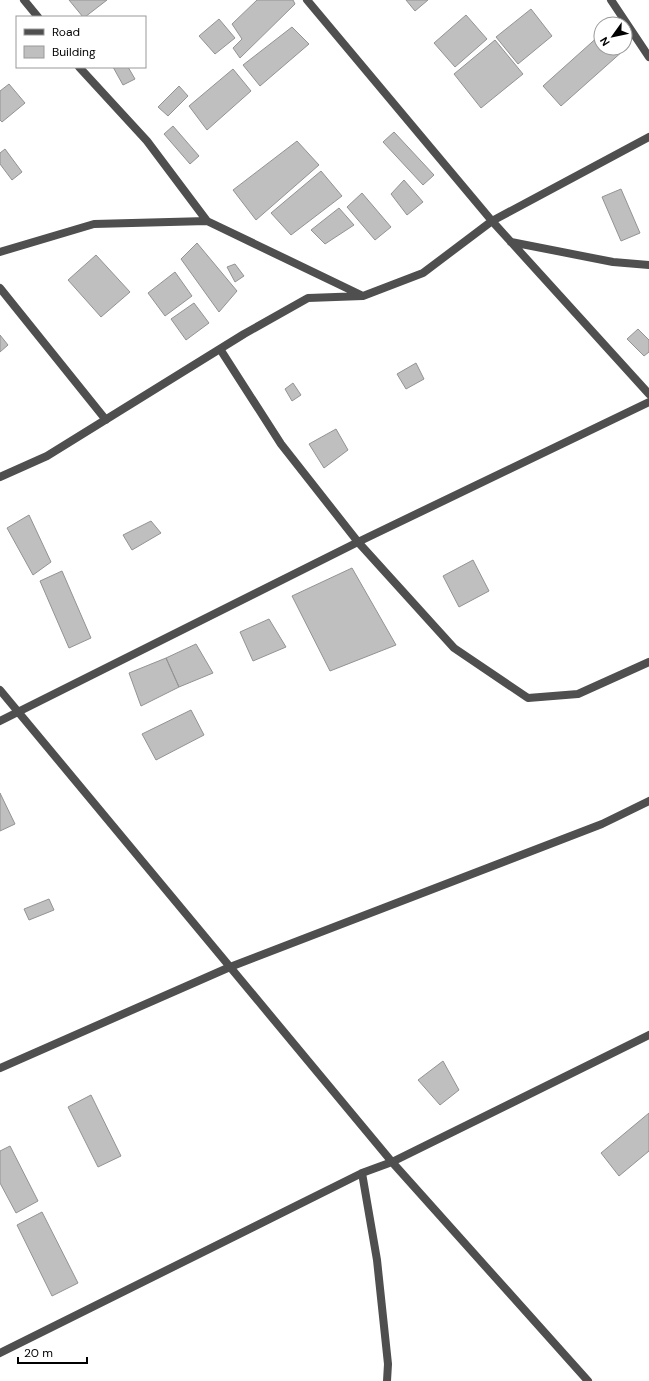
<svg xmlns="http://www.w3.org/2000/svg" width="649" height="1381" font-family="'DM Sans',sans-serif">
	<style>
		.building { fill: #bfbfbf; stroke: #939393 }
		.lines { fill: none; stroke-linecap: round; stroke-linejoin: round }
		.street { stroke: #4f4f4f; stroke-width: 8 }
	</style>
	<rect width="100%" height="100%" fill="#fff"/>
	<path class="building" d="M69 0H107L85 17H83Z
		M257 0H293L295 4 240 58 233 48 242 39 232 24Z
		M406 0H428L415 11Z
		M531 9 552 36 518 64 496 37Z
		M466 15 487 39 455 67 434 43Z
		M219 19 235 38 215 54 199 36Z
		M292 27 309 44 260 86 243 65Z
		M601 34V48H622L624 50 561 106 543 86Z
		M495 40 523 74 481 108 454 74Z
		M113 67H128L135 79 123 85Z
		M233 69 251 91 207 130 189 106Z
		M9 84 25 103 2 122 0 120V91Z
		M179 86 188 96 168 116 158 107Z
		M173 126 199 156 190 164 164 134Z
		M394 132 434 175 423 185 383 142Z
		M297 141 319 165 256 220 233 190Z
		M5 149 22 172 12 180 0 164V153Z
		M321 171 342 196 291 235 271 213Z
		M404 180 423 202 407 215 391 194Z
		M621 189 640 233 621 241 602 197Z
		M362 193 391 227 375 240 347 207Z
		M339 208 354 225 325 244 311 230Z
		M197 243 237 291 219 312 181 259Z
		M96 255 130 292 101 317 68 280Z
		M235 264 244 276 235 282 227 267Z
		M175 272 192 296 165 316 148 293Z
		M194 303 209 323 186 340 171 319Z
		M638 329 649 340V352L644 356 627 339Z
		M0 335 8 345 0 352Z
		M416 363 424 379 406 389 397 374Z
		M293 383 301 395 292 401 285 389Z
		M336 429 348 450 324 468 309 444Z
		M29 515 51 562 33 575 7 528Z
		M151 521 161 533 132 550 123 535Z
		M473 560 489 591 459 607 443 576Z
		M352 568 396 645 330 671 292 596Z
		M62 571 91 638 69 648 40 581Z
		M269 619 286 647 253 661 240 632Z
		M196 644 213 673 179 687 166 658Z
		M166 658 179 687 141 706 129 673Z
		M191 710 204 735 156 760 142 734Z
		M0 793 15 824 0 831Z
		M49 899 54 910 29 920 24 909Z
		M443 1061 459 1090 440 1105 418 1080Z
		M91 1095 121 1156 98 1167 68 1107Z
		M649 1113V1151L619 1176 601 1153Z
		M10 1146 38 1201 16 1213 0 1183V1151Z
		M42 1212 78 1283 52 1296 17 1225Z"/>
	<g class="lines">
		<path class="street" d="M24 0 38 17
			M307 0 492 221 649 394
			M611 0 649 57
			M79 67 147 141 207 221
			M511 242 613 262 649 265
			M0 252 94 224 207 221 361 295
			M0 288 106 420
			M220 349 281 444 358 542 454 648 528 698 578 694 649 662
			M0 477 47 456 244 334 308 298 363 296 423 273 492 221 649 137
			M0 690 392 1162 588 1381
			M0 721 358 542 649 402
			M0 1068 230 967 602 824 649 801
			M362 1173 377 1260 388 1364 387 1381
			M0 1353 362 1173 392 1162 649 1035"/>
	</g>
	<rect x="16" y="16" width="130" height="52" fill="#ffffff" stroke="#999999"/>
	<rect x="24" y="29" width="20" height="6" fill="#4f4f4f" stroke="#999999"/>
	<text x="52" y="36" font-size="12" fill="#000000">Road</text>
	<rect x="24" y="46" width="20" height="12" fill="#bfbfbf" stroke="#999999"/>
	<text x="52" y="56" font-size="12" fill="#000000">Building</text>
	<g transform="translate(613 36) rotate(237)"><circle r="19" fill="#ffffff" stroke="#999999"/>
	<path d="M0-3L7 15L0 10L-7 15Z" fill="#000000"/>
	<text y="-6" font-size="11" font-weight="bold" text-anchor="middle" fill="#000000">N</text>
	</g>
	<path d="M18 1357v6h69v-6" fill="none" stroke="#000000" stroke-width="2"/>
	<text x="24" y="1357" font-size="12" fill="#000000" stroke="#ffffff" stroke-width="3" paint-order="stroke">20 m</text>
</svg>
